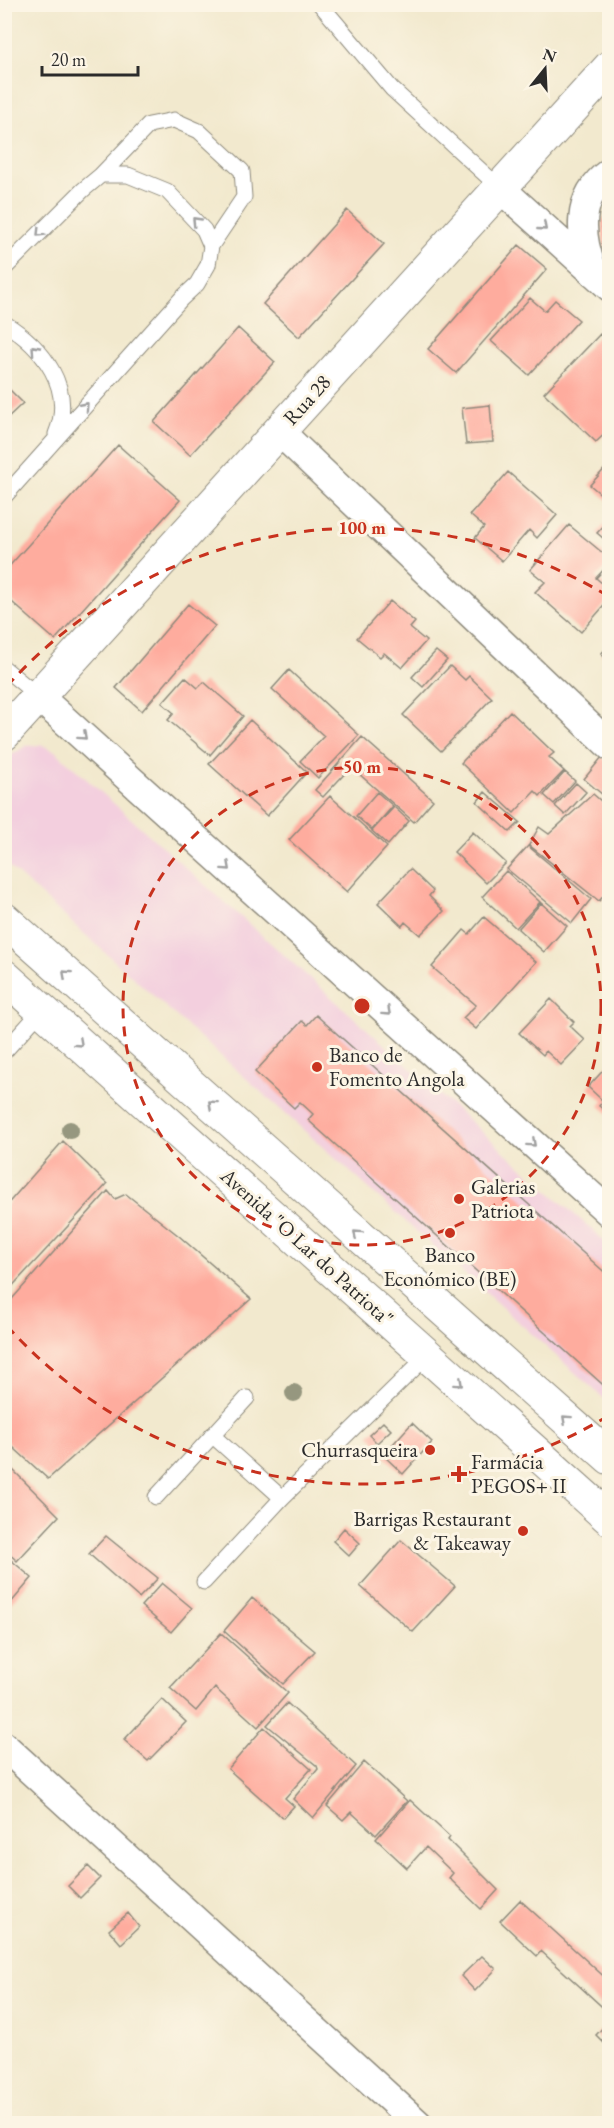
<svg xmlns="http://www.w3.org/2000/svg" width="614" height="2128" font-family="'EB Garamond',serif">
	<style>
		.built { fill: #f3cfde }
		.building { fill: #feac9e }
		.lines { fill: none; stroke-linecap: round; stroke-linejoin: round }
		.lane-casing { stroke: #8e8a7c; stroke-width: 17 }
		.street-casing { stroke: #8e8a7c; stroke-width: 31 }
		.secondary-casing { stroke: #8e8a7c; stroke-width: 35 }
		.lane { stroke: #fff; stroke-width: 15 }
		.street { stroke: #fff; stroke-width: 28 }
		.secondary { stroke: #fff; stroke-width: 33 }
		.tree { fill: #96977f }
		.oneway { stroke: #a0a0a0 }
		.ring { fill: none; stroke: #c8321e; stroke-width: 3; stroke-dasharray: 10 8 }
		.poi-dot { fill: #c8321e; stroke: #fcf5e5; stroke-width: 2 }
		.labels { text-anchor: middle; stroke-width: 6; stroke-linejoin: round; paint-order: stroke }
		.street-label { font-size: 21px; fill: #2b2b2b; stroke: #fcf5e5 }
		.poi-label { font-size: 21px; fill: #2b2b2b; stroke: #fcf5e5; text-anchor: start }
		.centre { fill: #c8321e; stroke: #fcf5e5; stroke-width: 3 }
		.ring-label { font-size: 18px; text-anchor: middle; font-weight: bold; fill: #c8321e; stroke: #fcf5e5; stroke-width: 6; stroke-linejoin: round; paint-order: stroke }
	</style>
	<rect width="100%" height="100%" fill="#fcf5e5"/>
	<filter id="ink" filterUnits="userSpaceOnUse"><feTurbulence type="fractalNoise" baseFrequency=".0167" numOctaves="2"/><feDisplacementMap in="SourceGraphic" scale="12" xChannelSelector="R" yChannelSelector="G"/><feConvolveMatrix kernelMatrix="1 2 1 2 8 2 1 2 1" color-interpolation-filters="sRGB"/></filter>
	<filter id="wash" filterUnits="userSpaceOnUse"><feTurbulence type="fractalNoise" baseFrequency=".008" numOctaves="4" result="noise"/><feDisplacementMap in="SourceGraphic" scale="24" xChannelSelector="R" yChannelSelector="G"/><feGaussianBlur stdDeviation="1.35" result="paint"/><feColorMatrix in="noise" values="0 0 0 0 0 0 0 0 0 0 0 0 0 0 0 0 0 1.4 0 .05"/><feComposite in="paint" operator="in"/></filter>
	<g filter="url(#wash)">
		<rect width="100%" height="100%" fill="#f2e9ce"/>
		<path class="built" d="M42 745 55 751 609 1245V1403L5 863V763L13 754 26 746Z"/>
		<g id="blocks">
			<path class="building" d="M610 209V255L604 245 602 222Z
				M347 210 384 244 299 337 263 304Z
				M519 245 547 269 456 373 428 349Z
				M530 298 545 311 555 300 579 320 529 375 491 341Z
				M238 328 275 362 190 455 154 422Z
				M600 334 610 343V429L596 442 544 393Z
				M4 384 23 403 4 421Z
				M490 405 493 442 466 444 462 408Z
				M118 445 180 500 55 640 4 595V572Z
				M610 463V502L590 485Z
				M508 472 557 515 537 538 529 530 502 561 475 538 484 527 470 515Z
				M610 519V544L597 533Z
				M569 525 610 559V563L596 578 610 590V599L581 632 535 592 545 582 530 570Z
				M390 601 415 622 410 628 426 641 402 668 384 653 380 657 357 638Z
				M188 604 215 626 142 711 116 688Z
				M610 644V662L601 654Z
				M436 651 447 660 423 687 412 677Z
				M450 666 465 680 469 676 492 698 441 751 403 715Z
				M289 670 359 735 318 778 300 761 324 736 272 689Z
				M185 677 198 688 204 682 243 716 210 755 168 720 174 713 162 703Z
				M510 711 554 753 549 757 564 771 540 796 535 791 514 813 461 763Z
				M250 720 307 772 267 816 209 764Z
				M362 737 433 800 414 822 351 767 323 797 315 790Z
				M602 757 610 764V801L584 779Z
				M565 772 575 781 554 804 544 795Z
				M576 783 586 792 565 815 555 806Z
				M377 792 393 806 372 830 356 816Z
				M485 792 520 822 510 832 477 802Z
				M593 794 608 807 610 805V889L599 901 529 845 539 827 549 834Z
				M330 796 387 847 347 892 289 840Z
				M394 807 409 821 388 845 372 831Z
				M473 832 506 863 486 883 454 852Z
				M528 846 591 899 572 923 507 869Z
				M410 869 433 891 429 896 444 911 420 935 405 922 402 926 378 903Z
				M506 871 540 902 516 928 482 897Z
				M541 903 567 926 544 952 518 929Z
				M484 917 536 962 476 1029 463 1018 476 1005 432 967 464 930 469 934Z
				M551 999 574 1022 570 1026 585 1040 561 1065 546 1051 543 1055 519 1033Z
				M316 1015 610 1277V1391L308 1120 313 1114 300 1102 294 1108 255 1072 302 1021 307 1025Z
				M610 1063V1115L599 1106 603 1101 588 1087Z
				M63 1141 107 1184 4 1295V1208Z
				M108 1191 115 1199 126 1194 179 1236 251 1299 48 1479 4 1439V1308Z
				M383 1422 391 1430 377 1443 369 1435Z
				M412 1423 432 1442 403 1474 383 1455Z
				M4 1461 59 1516 17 1561 4 1549Z
				M344 1528 360 1543 349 1556 333 1541Z
				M106 1536 158 1578 139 1598 89 1554Z
				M401 1540 455 1586 413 1632 360 1586Z
				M4 1554 32 1578 4 1611Z
				M162 1583 192 1608 171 1632 141 1606Z
				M252 1598 315 1651 283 1684 224 1631Z
				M221 1633 288 1693 258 1727 215 1688 196 1711 170 1688Z
				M162 1699 186 1722 148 1761 124 1740Z
				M287 1703 356 1766 313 1818 293 1799 318 1769 317 1766 267 1725Z
				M264 1727 311 1769 285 1798 294 1806 283 1818 228 1769Z
				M364 1762 407 1801 376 1835 351 1812 343 1820 327 1806Z
				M410 1800 450 1837 448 1840 498 1890 481 1909 449 1878 453 1873 426 1847 407 1868 376 1839Z
				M88 1866 100 1878 80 1898 68 1886Z
				M520 1900 610 1982V2014L541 1951 537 1956 500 1921Z
				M128 1913 139 1927 121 1944 109 1930Z
				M482 1956 496 1969 475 1991 461 1976Z
				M610 2020V2049L596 2035Z"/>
		</g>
	</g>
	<g filter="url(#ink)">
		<use href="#blocks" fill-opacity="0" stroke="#8e8a7c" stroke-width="1.5"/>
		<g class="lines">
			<defs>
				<path id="lane" d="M320 4 392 89 500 188
					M101 175 149 125 174 120 199 131 242 171 244 197 211 246
					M4 269 83 190 101 175H128L167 191 204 230 211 246 208 265 197 284 181 299 4 497
					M4 323C43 347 75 388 56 434
					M4 668 39 697
					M4 1052 42 1010
					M212 1435 282 1498
					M156 1497 247 1398
					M204 1582 282 1498 428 1355"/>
				<path id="street" d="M500 188 610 287
					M594 273C579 238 575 197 610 172
					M279 431 610 746
					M39 697 610 1213
					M4 1746 418 2124"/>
				<path id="secondary" d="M4 734 610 67
					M4 919 610 1458
					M4 976 610 1519"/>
			</defs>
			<use href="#lane" class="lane-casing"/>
			<use href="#street" class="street-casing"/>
			<use href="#secondary" class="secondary-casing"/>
			<use href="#lane" class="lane"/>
			<use href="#street" class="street"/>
			<use href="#secondary" class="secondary"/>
		</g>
		<g class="tree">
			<circle cx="70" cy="1130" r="9"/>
			<circle cx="294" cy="1393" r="9"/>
		</g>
		<defs><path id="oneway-chevron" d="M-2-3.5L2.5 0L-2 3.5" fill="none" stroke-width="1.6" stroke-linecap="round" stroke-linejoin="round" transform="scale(1.5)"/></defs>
		<g class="oneway">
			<use href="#oneway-chevron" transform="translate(196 221) rotate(-134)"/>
			<use href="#oneway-chevron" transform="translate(543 227) rotate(41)"/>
			<use href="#oneway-chevron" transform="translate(40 233) rotate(135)"/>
			<use href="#oneway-chevron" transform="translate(35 349) rotate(-132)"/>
			<use href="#oneway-chevron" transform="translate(85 406) rotate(-48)"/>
			<use href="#oneway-chevron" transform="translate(83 736) rotate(42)"/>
			<use href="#oneway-chevron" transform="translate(227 867) rotate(42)"/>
			<use href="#oneway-chevron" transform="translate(66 974) rotate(-138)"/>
			<use href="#oneway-chevron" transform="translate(387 1012) rotate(42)"/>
			<use href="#oneway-chevron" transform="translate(79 1043) rotate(42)"/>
			<use href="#oneway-chevron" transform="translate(212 1104) rotate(-138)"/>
			<use href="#oneway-chevron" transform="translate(532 1143) rotate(42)"/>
			<use href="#oneway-chevron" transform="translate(357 1234) rotate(-138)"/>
			<use href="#oneway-chevron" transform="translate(459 1383) rotate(42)"/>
			<use href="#oneway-chevron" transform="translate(566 1419) rotate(-138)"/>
		</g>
	</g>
	<g class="ring">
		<circle cx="362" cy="1006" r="239"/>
		<path d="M608 1416A478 478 0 0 1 7 1326M7 686A478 478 0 0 1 608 596"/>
	</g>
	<g class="poi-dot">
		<circle cx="317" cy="1067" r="6"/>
		<circle cx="459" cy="1199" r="6"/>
		<circle cx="450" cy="1233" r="6"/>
		<circle cx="430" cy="1450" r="6"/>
		<path d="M456 1465h6v6h6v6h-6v6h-6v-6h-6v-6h6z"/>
		<circle cx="523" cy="1531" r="6"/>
	</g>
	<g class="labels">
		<g class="street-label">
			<text transform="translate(307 400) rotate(-48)" y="7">Rua 28</text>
			<text transform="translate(307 1247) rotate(42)" y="7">Avenida "O Lar do Patriota"</text>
		</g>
		<g class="poi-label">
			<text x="329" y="1062">Banco de<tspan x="329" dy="24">Fomento Angola</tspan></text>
			<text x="471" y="1194">Galerias<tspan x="471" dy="24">Patriota</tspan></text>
			<text x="450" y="1262" text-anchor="middle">Banco<tspan x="450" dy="24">Económico (BE)</tspan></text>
			<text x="418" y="1457" text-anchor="end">Churrasqueira</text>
			<text x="471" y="1469">Farmácia<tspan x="471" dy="24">PEGOS+ II</tspan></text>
			<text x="511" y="1526" text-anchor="end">Barrigas Restaurant<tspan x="511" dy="24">&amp; Takeaway</tspan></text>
		</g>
	</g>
	<circle cx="362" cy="1006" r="9" class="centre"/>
	<g class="ring-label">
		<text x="362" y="534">100 m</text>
		<text x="362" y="773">50 m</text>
	</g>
	<rect width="614" height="2128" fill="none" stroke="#fcf5e5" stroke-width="24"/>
	<g transform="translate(545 69) rotate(18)" stroke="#fcf5e5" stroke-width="4.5" paint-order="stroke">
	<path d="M0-4.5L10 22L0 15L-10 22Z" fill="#2b2b2b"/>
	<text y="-9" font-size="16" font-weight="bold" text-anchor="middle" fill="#2b2b2b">N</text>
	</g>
	<path d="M42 66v9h96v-9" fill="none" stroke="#2b2b2b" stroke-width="3"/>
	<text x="51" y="66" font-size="18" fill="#2b2b2b" stroke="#fcf5e5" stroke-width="4.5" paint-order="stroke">20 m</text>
</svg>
